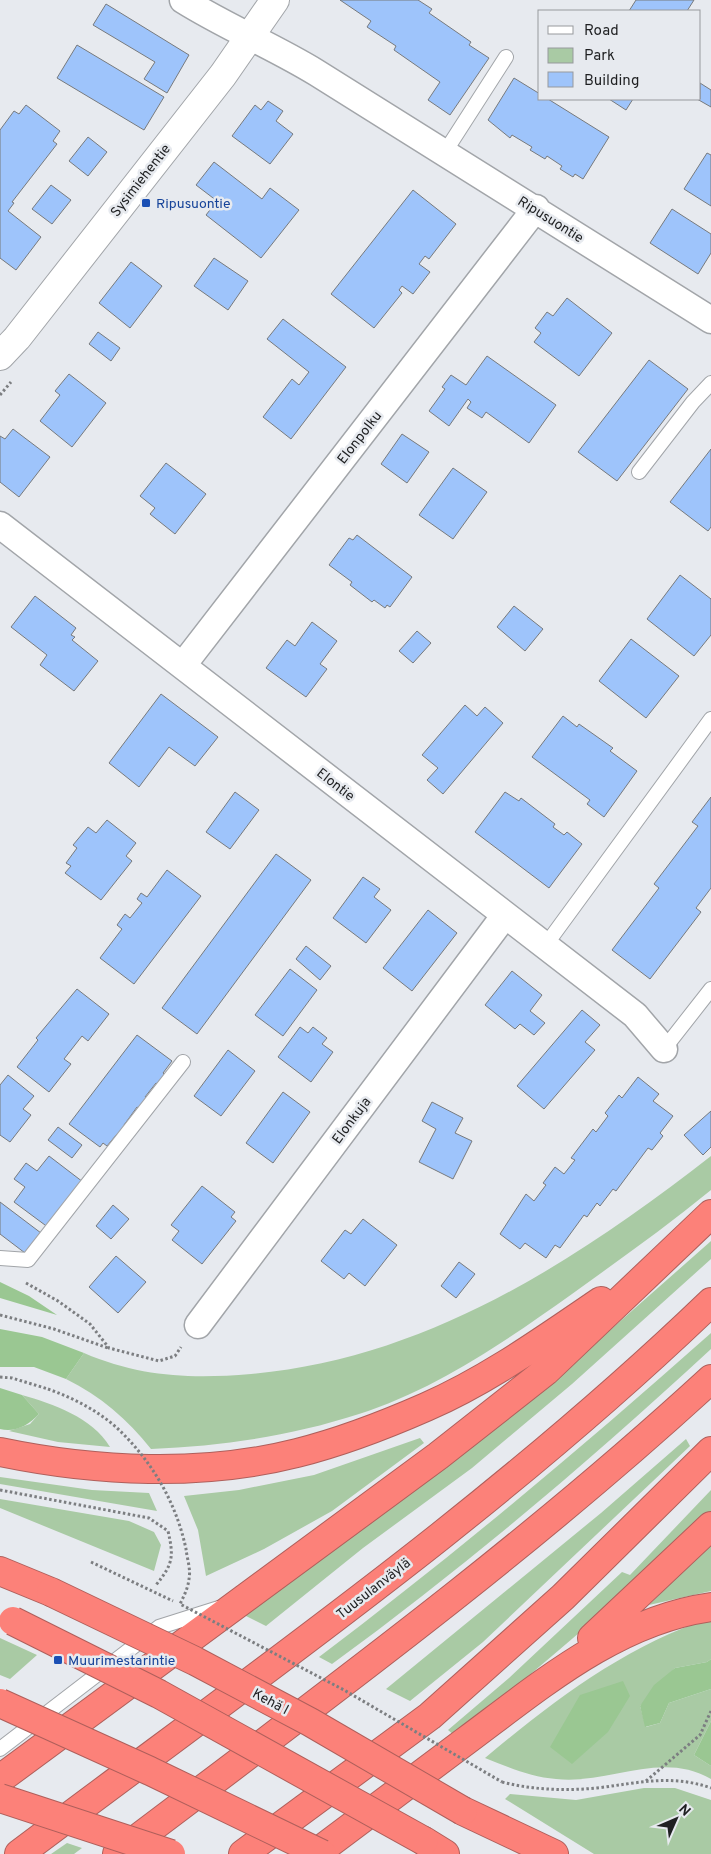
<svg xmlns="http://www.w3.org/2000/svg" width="711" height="1854" font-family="Overpass,sans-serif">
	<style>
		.green { fill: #a9caa4 }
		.forest { fill: #9ac792 }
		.building { fill: #9ec4fb; stroke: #777a7d }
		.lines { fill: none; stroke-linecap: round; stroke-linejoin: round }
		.lane-casing { stroke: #a2a5a9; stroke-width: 16 }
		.street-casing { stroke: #a2a5a9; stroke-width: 29 }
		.secondary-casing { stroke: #a2a5a9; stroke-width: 30 }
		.highway-casing { stroke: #af5f5b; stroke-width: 30 }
		.path { stroke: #7c7e81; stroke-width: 3; stroke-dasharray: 2.5 2.5; stroke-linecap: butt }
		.lane { stroke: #fff; stroke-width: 14 }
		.street { stroke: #fff; stroke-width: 26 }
		.secondary { stroke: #fff; stroke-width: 28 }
		.highway { stroke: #fc8179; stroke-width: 28 }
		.highway-bridge-casing { stroke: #af5f5b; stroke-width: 30; stroke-linecap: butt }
		.path-bridge { stroke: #7c7e81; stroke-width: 3; stroke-dasharray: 2.5 2.5; stroke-linecap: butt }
		.highway-bridge { stroke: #fc8179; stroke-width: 28 }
		.transit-dot { fill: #1a4fb4; stroke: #e7eaef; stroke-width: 2 }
		.labels { text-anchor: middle; stroke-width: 5; stroke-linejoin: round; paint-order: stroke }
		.street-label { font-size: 14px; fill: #1f2022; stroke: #e7eaef }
		.transit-label { font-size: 14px; fill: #164399; stroke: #e7eaef; text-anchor: start }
	</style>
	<rect width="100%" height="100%" fill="#e7eaef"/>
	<path class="green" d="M711 1156V1190C666 1227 619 1260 572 1294 506 1341 437 1389 359 1414 291 1436 223 1446 151 1449 127 1419 101 1396 66 1379L84 1353C140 1377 191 1379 251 1374 426 1359 576 1261 711 1156Z
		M711 1241V1259L572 1384 472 1468 363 1548 266 1626 240 1613 557 1377Z
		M711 1333V1349C590 1461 465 1567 332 1664L319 1657C454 1555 584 1446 711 1333Z
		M22 1395C53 1404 92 1417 110 1447L58 1442 9 1431 30 1424 39 1414Z
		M420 1438 424 1443 332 1511 264 1549 206 1576 198 1530 184 1496 239 1490 314 1475Z
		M686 1439 690 1446 483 1642 410 1701 386 1689 601 1513Z
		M0 1477 92 1490 149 1493 157 1511 0 1484Z
		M711 1490V1511C629 1593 545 1663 455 1736L448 1730 509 1678 622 1572 630 1575Z
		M0 1499 129 1521 154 1532 161 1545 154 1571 0 1508Z
		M711 1543V1591L649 1605Z
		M711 1618V1659L707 1662 675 1668 640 1706 646 1727 660 1723 669 1703 711 1689V1721L694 1755 711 1766V1779C661 1750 608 1785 556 1779 531 1777 508 1767 485 1758 553 1701 625 1646 711 1618Z
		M0 1638 37 1655 10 1679 0 1675Z
		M644 1788H675L711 1800V1854H594L505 1799 510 1794 576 1800Z
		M67 1843 82 1848 74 1854H51Z"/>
	<path class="forest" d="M0 1282 29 1296 57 1315 0 1298Z
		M0 1329 42 1337 84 1353 66 1379 34 1367H0Z
		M0 1388 22 1395 39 1414C29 1425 15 1433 0 1429Z
		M711 1659V1689L669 1703 660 1723 645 1727 640 1706 654 1685 675 1668 707 1662Z
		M623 1681 630 1696 608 1732 572 1764 550 1747 580 1695Z
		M711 1721V1766L694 1755Z"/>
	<path class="building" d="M340 0H418L432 9 429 13 471 42 469 45 489 58 450 115 428 100 440 82 394 50 396 46 367 27 371 21Z
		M636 0H694L687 11H629Z
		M106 4 189 55 167 93 144 79 155 62 93 25Z
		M77 45 164 97 144 130 57 78Z
		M514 78 540 94V99H548L609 137 583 179 575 174 573 177 560 169 562 166 547 156 545 159 530 150 532 147 512 135 510 138 488 120Z
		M700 83 711 90V107L697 99H700Z
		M609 99H633L626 110Z
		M268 101 283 111 276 121 293 134 270 164 232 136 255 105 261 110Z
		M26 105 60 131 53 141 57 144 12 202 14 203 8 211 41 237 16 270 0 258V130L14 111 19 114Z
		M88 137 107 152 88 176 69 161Z
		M707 153 711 155V206L684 189Z
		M214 162 262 199 270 188 299 210 261 258 206 215 217 201 196 185Z
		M51 185 71 200 52 224 32 209Z
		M413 190 456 224 429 259 425 256 419 264 430 272 413 294 402 286 399 290 402 293 374 328 331 294Z
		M672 209 711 234V253L698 274 650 243Z
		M214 258 248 281 228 310 194 286Z
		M131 262 162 286 130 328 99 303Z
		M567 298 612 333 579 376 534 342 541 333 535 328 547 312 553 316Z
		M283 319 346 367 291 439 263 417 292 379 299 385 309 372 267 339Z
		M98 332 120 348 111 361 89 344Z
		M487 356 556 405 529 443 486 412 482 418 467 408 471 402 468 399 449 426 429 411 445 389 442 387 451 375 466 385Z
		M649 360 688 389 617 481 578 452Z
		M69 374 106 403 72 447 40 421 60 395 55 391Z
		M13 429 50 457 19 497 0 482V436L5 439Z
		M402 434 429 452 407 483 381 464Z
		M711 449V527L708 531 670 502Z
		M166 463 206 494 175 534 150 514 155 508 140 496Z
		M453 468 487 492 453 539 419 515Z
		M357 535 412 577 390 607 387 605 385 608 374 600 372 602 350 585 352 582 329 565 349 538 353 540Z
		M680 575 711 599V635L694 656 647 619Z
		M35 596 76 628 71 635 75 637 72 640 98 661 74 691 40 665 47 655 11 627Z
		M514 606 543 629 525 651 497 627Z
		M312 622 337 641 320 664 327 669 306 697 266 668 287 640 295 646Z
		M417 631 431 643 413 663 399 651Z
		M631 639 679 676 646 718 599 681Z
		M161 694 218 737 195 766 169 747 139 787 109 763Z
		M465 705 477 716 485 707 503 723 443 794 427 780 438 768 422 755Z
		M563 716 577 727 579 724 613 748 610 751 637 771 604 817 587 804 590 800 532 757Z
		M235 792 259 810 230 849 206 832Z
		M505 792 519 801 521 798 555 824 553 827 564 835 567 832 582 844 549 888 475 832Z
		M711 797V888L696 908 701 912 650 979 612 950 659 888 654 884 698 826 692 822Z
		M107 820 136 843 126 856 132 861 101 900 65 873 71 866 66 863 77 848 73 845 88 827 96 833Z
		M276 854 311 880 197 1034 162 1008Z
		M167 870 201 896 134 984 100 958 122 929 117 925 125 914 130 918 142 903 137 899 141 893 147 897Z
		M363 877 380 889 374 897 391 910 366 943 333 918Z
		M428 910 457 933 412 991 383 968Z
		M306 946 331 966 320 980 296 959Z
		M290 969 317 990 283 1036 255 1015Z
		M512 971 542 995 530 1011 545 1023 534 1035 520 1024 515 1029 485 1005Z
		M77 989 109 1014 88 1041 82 1036 64 1059 71 1064 49 1092 17 1067 38 1040 36 1038Z
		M582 1010 600 1025 585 1042 595 1050 544 1109 517 1086Z
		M300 1027 308 1033 313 1027 327 1038 322 1044 333 1052 311 1082 278 1057Z
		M137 1035 172 1061 163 1073 166 1076 159 1085 156 1083 145 1097 148 1099 140 1109 137 1107 124 1125 126 1127 119 1136 117 1134 107 1146 103 1143 100 1147 69 1124Z
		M228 1050 255 1071 221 1116 194 1096Z
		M8 1075 34 1096 23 1109 31 1115 10 1142 0 1135V1085Z
		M638 1077 659 1094 653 1101 673 1116 660 1133 663 1136 652 1150 648 1148 616 1191 613 1189 600 1206 597 1203 587 1217 584 1215 560 1248 555 1245 546 1258 525 1243 520 1249 500 1234 526 1194 534 1201 546 1185 543 1183 555 1167 564 1174 575 1160 571 1158 593 1129 596 1132 608 1116 605 1113 619 1095 622 1098Z
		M283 1092 310 1112 273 1163 246 1143Z
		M432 1102 463 1118 455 1133 472 1141 453 1179 419 1162 436 1129 422 1121Z
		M711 1111V1147L703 1155 684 1135Z
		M58 1127 82 1145 72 1158 48 1140Z
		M49 1156 83 1182 49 1228 14 1202 25 1187 14 1179 26 1163 37 1171Z
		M202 1186 235 1212 231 1217 236 1221 202 1264 172 1240 179 1231 171 1225Z
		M0 1202 41 1233 25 1253 0 1234Z
		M113 1205 129 1219 111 1239 96 1226Z
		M363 1219 397 1245 365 1286 349 1273 344 1279 321 1261 345 1230 351 1234Z
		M116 1256 146 1282 118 1313 89 1287Z
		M459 1262 475 1274 456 1298 441 1286Z"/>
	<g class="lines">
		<defs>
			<path id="lane" d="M445 152 506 57
				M639 472 693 402 711 383
				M545 946 711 719
				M664 1049 711 989
				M0 1258 28 1260 183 1062
				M0 1749 159 1627 219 1608"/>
			<path id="street" d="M183 0C226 27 273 46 317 73L711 320
				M0 525 635 1015 664 1049
				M183 665 536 208
				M198 1325 505 915"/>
			<path id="secondary" d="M0 356 17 338 223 75 275 0"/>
			<path id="highway" d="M0 1452C96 1472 202 1477 297 1453 341 1442 385 1425 426 1407 488 1380 545 1339 601 1301
				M0 1571 51 1592
				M592 1638 711 1526
				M0 1779 438 1456 546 1371 711 1214
				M463 1811 554 1854
				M424 1841 445 1854
				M19 1854C254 1677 498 1507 711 1302
				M117 1854C319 1701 524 1551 711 1379
				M243 1854 430 1716 563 1597 711 1451
				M315 1854C366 1816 416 1778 467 1740 541 1685 617 1620 711 1607"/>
		</defs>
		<use href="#lane" class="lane-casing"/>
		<use href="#street" class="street-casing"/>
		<use href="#secondary" class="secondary-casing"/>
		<use href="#highway" class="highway-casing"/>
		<path class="path" d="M0 395 11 382
			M26 1283 58 1301 90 1324 109 1348 159 1361 175 1356 181 1347
			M0 1315 54 1329 108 1348
			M0 1377 12 1378 48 1389
			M0 1490 149 1518 168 1531C174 1557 173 1564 156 1585
			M91 1562 173 1601
			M646 1781 700 1735 711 1711
			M502 1782C533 1790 565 1791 597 1788 638 1783 671 1774 711 1788"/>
		<use href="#lane" class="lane"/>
		<use href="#street" class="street"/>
		<use href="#secondary" class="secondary"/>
		<use href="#highway" class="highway"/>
		<defs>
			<path id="highway-bridge" d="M51 1592 195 1661 310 1722 463 1811
				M13 1621 159 1694 424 1841
				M0 1703 150 1771 322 1854
				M0 1798 171 1854"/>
		</defs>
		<use href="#highway-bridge" class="highway-bridge-casing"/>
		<path class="path-bridge" d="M48 1389C73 1398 97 1410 117 1428 152 1461 176 1502 186 1549 187 1558 191 1570 189 1579 188 1588 184 1596 180 1604L344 1690 502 1782"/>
		<use href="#highway-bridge" class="highway-bridge"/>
	</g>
	<g class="transit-dot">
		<rect x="141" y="198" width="10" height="10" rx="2.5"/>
		<rect x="53" y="1655" width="10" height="10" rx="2.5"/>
	</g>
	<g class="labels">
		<g class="street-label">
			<text transform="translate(140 180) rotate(-52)" y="5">Sysimiehentie</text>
			<text transform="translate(551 219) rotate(32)" y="5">Ripusuontie</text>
			<text transform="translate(359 437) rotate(-52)" y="5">Elonpolku</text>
			<text transform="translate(336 784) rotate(38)" y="5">Elontie</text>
			<text transform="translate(351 1120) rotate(-53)" y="5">Elonkuja</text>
			<text transform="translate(373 1588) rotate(-38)" y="5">Tuusulanväylä</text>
			<text transform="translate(271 1701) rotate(28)" y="5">Kehä I</text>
		</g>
		<g class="transit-label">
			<text x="156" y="208">Ripusuontie</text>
			<text x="68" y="1665">Muurimestarintie</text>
		</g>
	</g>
	<rect x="538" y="10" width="162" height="90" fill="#e7eaef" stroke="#97999d"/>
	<rect x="548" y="26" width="25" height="8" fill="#ffffff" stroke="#97999d"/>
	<text x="584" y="35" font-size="15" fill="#1f2022">Road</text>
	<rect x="548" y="48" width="25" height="15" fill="#a9caa4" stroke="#97999d"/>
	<text x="584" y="60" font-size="15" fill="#1f2022">Park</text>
	<rect x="548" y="72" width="25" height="15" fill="#9ec4fb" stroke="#97999d"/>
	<text x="584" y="85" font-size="15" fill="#1f2022">Building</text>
	<g transform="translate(676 1819) rotate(45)" stroke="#e7eaef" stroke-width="4" paint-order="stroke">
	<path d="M0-4L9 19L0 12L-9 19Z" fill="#1f2022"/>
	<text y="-8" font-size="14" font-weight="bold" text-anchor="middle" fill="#1f2022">N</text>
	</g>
</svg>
